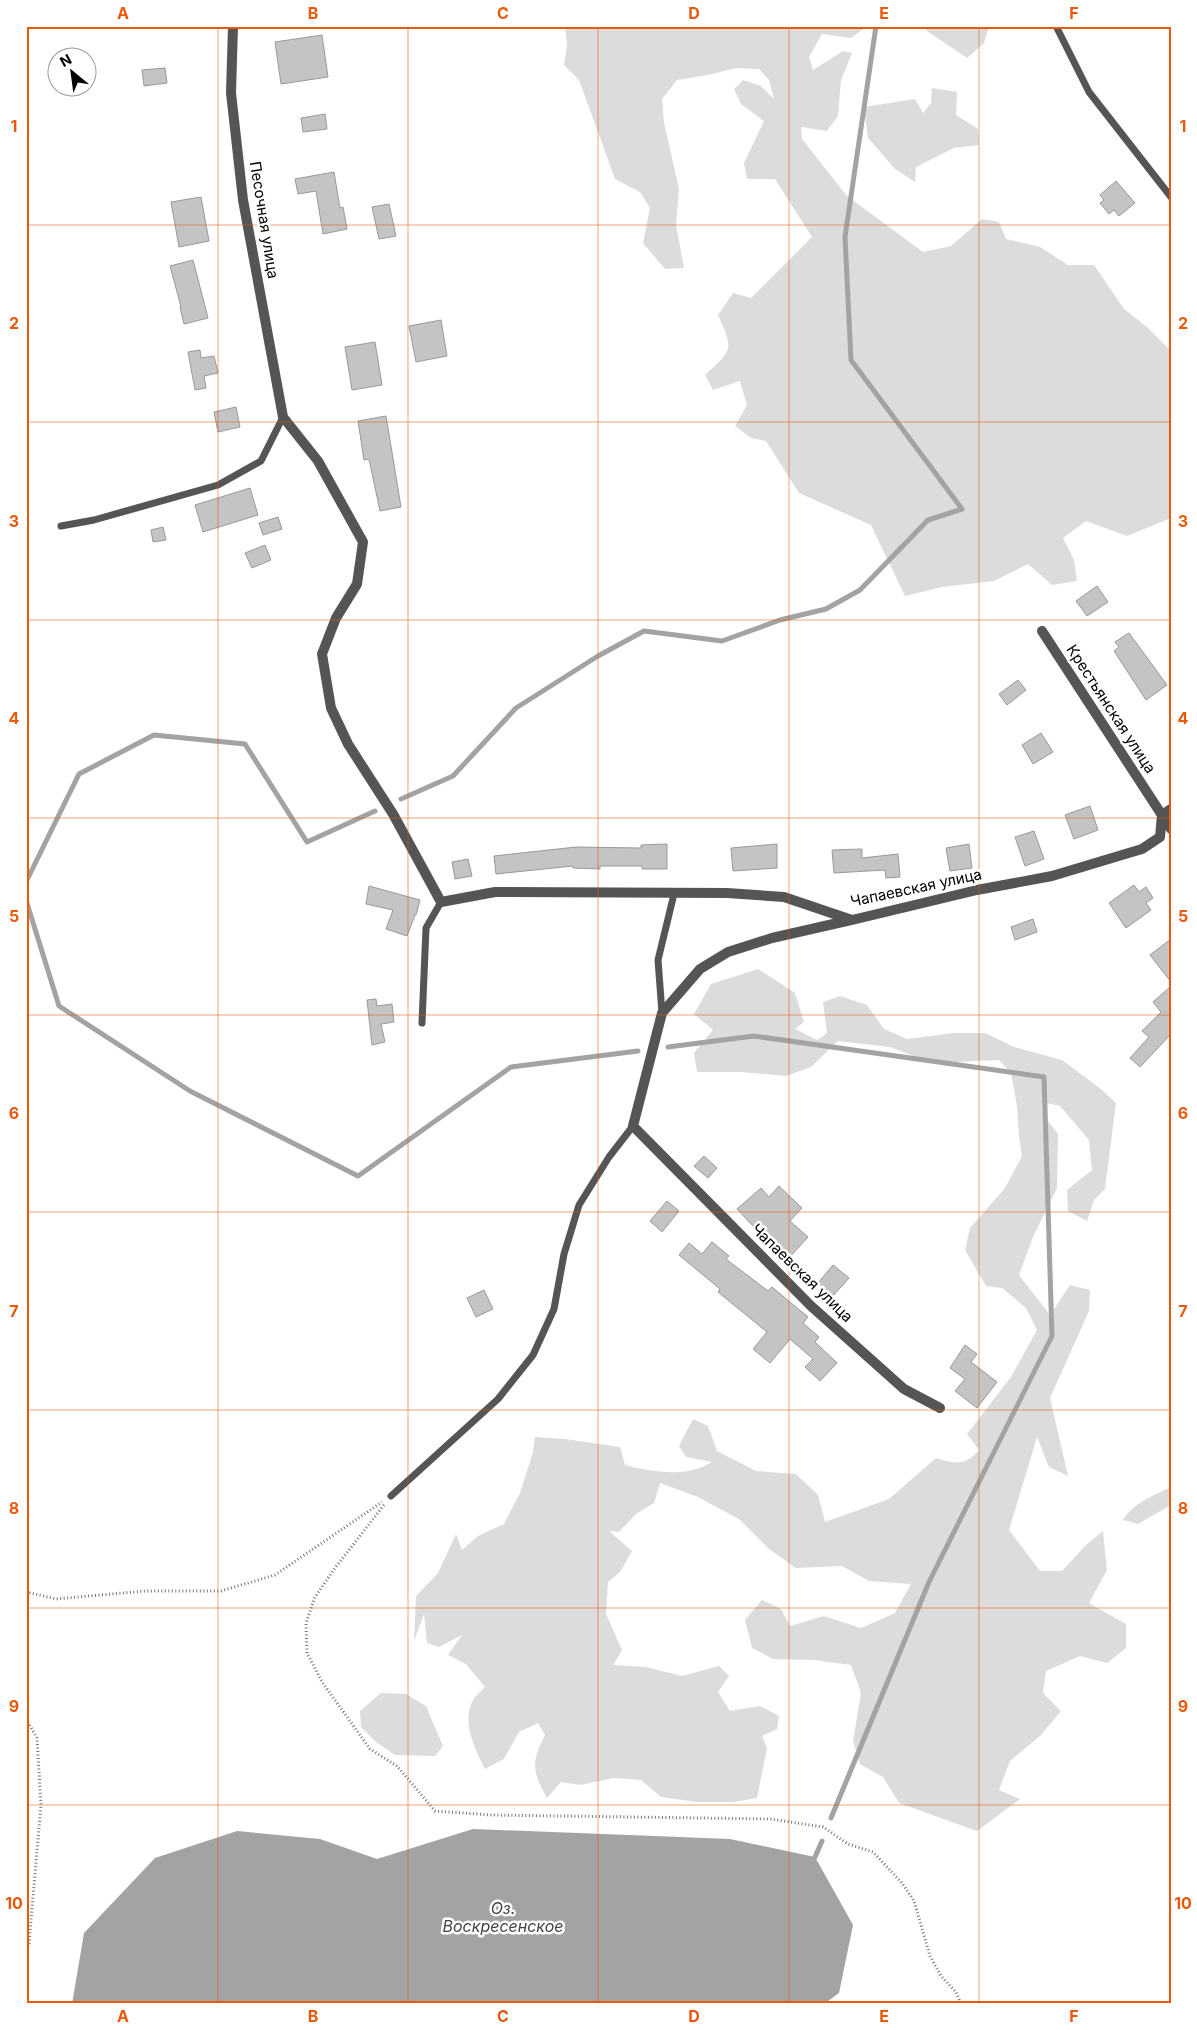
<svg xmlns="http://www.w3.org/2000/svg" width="1197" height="2030" font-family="Inter,sans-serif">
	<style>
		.green { fill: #dcdcdc }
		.water { fill: #a3a3a3 }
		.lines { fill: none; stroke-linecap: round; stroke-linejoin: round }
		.stream { stroke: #a3a3a3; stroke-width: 5 }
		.building { fill: #c4c4c4; stroke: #999 }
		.path { stroke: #777; stroke-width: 3; stroke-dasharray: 1 2.5; stroke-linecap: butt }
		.lane { stroke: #555; stroke-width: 7 }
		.street { stroke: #555; stroke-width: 10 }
		.grid { fill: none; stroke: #e8590c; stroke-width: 1; stroke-opacity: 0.55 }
		.labels { text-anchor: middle; stroke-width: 5; stroke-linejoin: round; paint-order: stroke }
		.street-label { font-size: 15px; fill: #000; stroke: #fff }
		.water-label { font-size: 16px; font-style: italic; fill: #444; stroke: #fff }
		.neatline { fill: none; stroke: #e8590c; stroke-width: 2 }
		.grid-label { font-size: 16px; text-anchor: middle; font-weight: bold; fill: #e8590c }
	</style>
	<rect width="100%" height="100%" fill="#fff"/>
	<path class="green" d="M565 26H867L851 38 822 34 809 57 813 70 843 51 852 53 841 80 838 116 827 131 801 127 802 139 847 196 923 252 951 246 982 219 999 222 1006 239 1040 247 1068 265H1094L1124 309 1147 327 1171 351V518L1127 536 1086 521 1063 538 1074 560 1077 581 1052 585 1028 564 994 581 942 587 905 596 871 525 799 493 766 441 751 438 735 426 747 405 740 381 713 390 705 375C734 349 733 349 718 315L733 293 751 298 812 237 775 179H747L744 163 764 121 741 104 734 89 743 80 761 86 774 99 769 80 759 69 736 68 708 75 677 80 662 99 664 123 679 189 676 225 684 268 665 269 643 243 650 208 640 192 615 179 579 80 564 65 567 44Z
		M925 26H989L984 43 967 58 927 31Z
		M932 88 957 92 956 115 978 129 979 145 954 148 916 167 915 182 895 169 868 138 864 107 915 99 923 113 931 103Z
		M758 969 795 993 804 1022 795 1029 817 1040 827 1033 823 1002 840 996 867 1005 884 1029 907 1039 954 1033H985L1014 1047 1062 1060 1101 1089 1116 1103 1105 1189 1094 1200 1087 1221 1068 1211 1067 1190 1092 1170 1089 1140 1060 1106 1042 1102 1043 1115 1058 1134 1057 1188 1033 1237 1019 1275 1050 1315 1070 1285 1090 1290 1089 1311 1050 1398 1068 1476 1049 1467 1037 1437 1009 1530 1040 1571H1062L1086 1545 1103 1531 1107 1570 1089 1603 1126 1624V1648L1107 1663 1080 1656 1046 1671 1043 1693 1061 1711 1041 1735 1010 1761 999 1790 1020 1799 977 1831 899 1803 883 1777 860 1764 853 1742 861 1693 851 1665 814 1660 773 1659 752 1648 745 1620 762 1600 781 1609 790 1626 824 1616 861 1628 895 1613 911 1584 869 1581 842 1566 796 1568 769 1549 739 1519 698 1497 660 1483 654 1503 636 1514 619 1532 609 1531 632 1551 620 1572 608 1582 606 1614 622 1650 613 1665 646 1667 682 1676 719 1666 729 1676 718 1692 730 1711 760 1706 779 1716 777 1729 762 1736 767 1748 757 1798 733 1802H697L661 1797 641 1780 614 1778 580 1785 561 1782 547 1798C532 1771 531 1763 545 1735L538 1723 519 1732 504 1759 485 1769C475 1749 462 1724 472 1702 475 1696 481 1691 485 1687L466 1664 448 1655 462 1635 439 1647 427 1643 424 1614 414 1641 416 1596 438 1573 456 1534 462 1550 478 1536 504 1524 520 1493 533 1452 535 1437 565 1439 620 1447 625 1465C654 1472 686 1478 712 1462L686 1457 679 1446 693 1419 708 1426 717 1451 756 1471 796 1474 818 1495 825 1522 889 1499 936 1458C955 1464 965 1466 979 1450L967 1434 1011 1377 1037 1330 1026 1308 1002 1288 986 1286 965 1250 970 1228 1005 1188 1022 1156 1019 1136 1017 1106 1011 1073 999 1060 932 1063 890 1047 838 1041 811 1067 786 1076 741 1072H697L694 1053 713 1030 694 1014 711 984Z
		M1171 1487V1505L1138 1524 1123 1520C1133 1503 1153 1496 1171 1487Z
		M381 1693 406 1694 426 1706 443 1746 435 1756 395 1755 376 1742 361 1727 360 1711Z"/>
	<path class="water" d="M473 1829 730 1839 815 1857 853 1925 839 1993 824 2004H72L84 1933 155 1858 237 1831 320 1839 377 1859Z"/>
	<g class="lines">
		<path class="stream" d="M401 799 453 776 516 708 598 656 644 631 722 641 780 620 826 609 860 590 928 520 962 509 851 360 845 237 876 26
			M26 882 79 774 154 735 245 744 307 842 375 811
			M26 900 59 1006 190 1091 358 1176 511 1067 638 1051
			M668 1047 754 1036 1044 1077 1052 1336 929 1582 831 1818
			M815 1857 822 1841"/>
	</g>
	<path class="building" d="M322 35 328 77 281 84 275 42Z
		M165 68 167 83 144 86 142 70Z
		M325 114 327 129 303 132 301 118Z
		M334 172 340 208 343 207 347 229 323 234 316 191 298 194 295 179Z
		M1116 181 1135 203 1119 216 1114 210 1109 214 1100 203 1104 200 1100 195Z
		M201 197 209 241 179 247 171 202Z
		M389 204 396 236 379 239 372 207Z
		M193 260 208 318 184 324 180 307H181L170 266Z
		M441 320 447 356 416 362 409 326Z
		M375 342 382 385 352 390 345 347Z
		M200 350 201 358 214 356 218 373 204 376 206 388 195 390 188 352Z
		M236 407 240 427 218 432 214 412Z
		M386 416 401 507 380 511 369 459 364 460 358 421Z
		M250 488 258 515 203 532 195 505Z
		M278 517 282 529 263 535 259 523Z
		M163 527 166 540 153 542 151 530Z
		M265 545 271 560 252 568 245 553Z
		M1097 586 1108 602 1087 616 1076 601Z
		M1129 633 1167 685 1146 700 1114 651 1119 647 1115 642Z
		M1018 680 1026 690 1007 705 999 694Z
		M1041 733 1053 752 1033 764 1022 745Z
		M1090 806 1098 830 1074 839 1065 815Z
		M1034 831 1044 859 1025 866 1015 837Z
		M667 844V869H642V866H600V869L573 868V866L496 874 494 856 576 847 641 848V845Z
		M777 844V868L733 871 731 848Z
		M969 844 972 868 950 871 946 848Z
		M862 849V858L898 854 900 877 886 878 885 870 834 873 832 850Z
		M468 859 472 876 455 879 452 862Z
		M1134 885 1139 892 1146 887 1153 898 1146 903 1151 910 1126 928 1109 903Z
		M369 886 420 900 416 915H415L407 936 386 929 393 910 366 904Z
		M1033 919 1037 932 1015 940 1011 927Z
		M1171 939V982L1150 955Z
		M1171 986V1034L1140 1067 1130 1058 1149 1037 1142 1031 1161 1012 1153 1002Z
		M376 999 377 1006 392 1004 394 1022 381 1024 385 1042 372 1045 367 1000Z
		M704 1156 717 1168 708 1178 694 1166Z
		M779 1186 802 1208 790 1221 808 1237 789 1258 769 1241 768 1242 737 1209 761 1188 769 1197Z
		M667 1201 679 1211 662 1232 650 1221Z
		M712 1242 729 1256 726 1259 768 1291 772 1287 808 1317 803 1323 819 1337 815 1342 837 1363 820 1381 805 1367 813 1359 790 1339 770 1363 753 1349 767 1332 718 1292 720 1289 679 1255 689 1243 702 1254Z
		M833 1265 849 1278 833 1296 818 1283Z
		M484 1290 493 1309 476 1317 467 1298Z
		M965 1345 977 1354 971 1362 997 1382 977 1408 955 1391 965 1379 950 1368Z"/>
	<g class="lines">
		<path class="path" d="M384 1505 335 1568 315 1597 306 1623 307 1653 322 1682 370 1749 397 1766 435 1811 490 1815 771 1819 823 1827 848 1844 873 1852 902 1883 914 1901 930 1956 941 1976 956 1992 961 2004
			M26 1592 56 1599 145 1591H221L275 1575 382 1502
			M26 1719 37 1738 41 1805 29 1943 26 1949"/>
		<path class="lane" d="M1056 26 1089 92 1171 197
			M61 526 94 520 218 485 261 461 283 417
			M662 1013 658 960 674 894
			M422 1023 426 928 441 902
			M391 1496 498 1399 533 1355 554 1309 564 1254 579 1205 609 1157 633 1126"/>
		<path class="street" d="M233 26 231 93 243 200 283 417 318 461 363 542 357 584 336 618 322 654 331 708 348 744 393 814 441 902 495 892 727 893 784 897 852 920 977 890 1052 876 1142 849 1160 837 1162 815 1171 809
			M1042 631 1171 829
			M851 920 772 938 728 952 700 969 662 1013 633 1126 811 1306 904 1389 940 1408"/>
	</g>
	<path class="grid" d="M218 26V2004M408 26V2004M598 26V2004M789 26V2004M979 26V2004M26 225H1171M26 422H1171M26 620H1171M26 818H1171M26 1015H1171M26 1212H1171M26 1410H1171M26 1608H1171M26 1805H1171"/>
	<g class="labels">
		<g class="street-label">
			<text transform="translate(264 220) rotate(81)" y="5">Песочная улица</text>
			<text transform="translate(1111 709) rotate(57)" y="5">Крестьянская улица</text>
			<text transform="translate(916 888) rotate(-12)" y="5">Чапаевская улица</text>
			<text transform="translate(802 1273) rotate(44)" y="5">Чапаевская улица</text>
		</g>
		<g class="water-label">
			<text x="503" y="1914">Оз.<tspan x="503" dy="18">Воскресенское</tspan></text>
		</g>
	</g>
	<rect width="1197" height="2030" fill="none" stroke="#ffffff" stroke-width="55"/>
	<g transform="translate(72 72) rotate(331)"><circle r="24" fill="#ffffff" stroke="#999999"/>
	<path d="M0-4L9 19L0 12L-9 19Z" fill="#000000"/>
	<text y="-8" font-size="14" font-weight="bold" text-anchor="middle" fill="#000000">N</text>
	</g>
	<rect x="28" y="28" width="1142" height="1974" class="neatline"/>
	<g class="grid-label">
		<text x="123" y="19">A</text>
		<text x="313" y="19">B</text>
		<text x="503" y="19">C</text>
		<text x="694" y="19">D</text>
		<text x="884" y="19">E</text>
		<text x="1074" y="19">F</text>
		<text x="14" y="132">1</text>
		<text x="1183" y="132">1</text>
		<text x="14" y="329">2</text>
		<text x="1183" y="329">2</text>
		<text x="14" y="527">3</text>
		<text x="1183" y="527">3</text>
		<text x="14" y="724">4</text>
		<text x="1183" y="724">4</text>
		<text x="14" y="922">5</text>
		<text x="1183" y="922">5</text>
		<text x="14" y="1119">6</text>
		<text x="1183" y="1119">6</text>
		<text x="14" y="1317">7</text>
		<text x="1183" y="1317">7</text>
		<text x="14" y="1514">8</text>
		<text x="1183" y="1514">8</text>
		<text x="14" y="1712">9</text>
		<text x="1183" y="1712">9</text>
		<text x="14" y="1909">10</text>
		<text x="1183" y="1909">10</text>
		<text x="123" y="2022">A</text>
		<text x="313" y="2022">B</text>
		<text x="503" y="2022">C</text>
		<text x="694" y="2022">D</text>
		<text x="884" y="2022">E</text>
		<text x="1074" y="2022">F</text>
	</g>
</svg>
